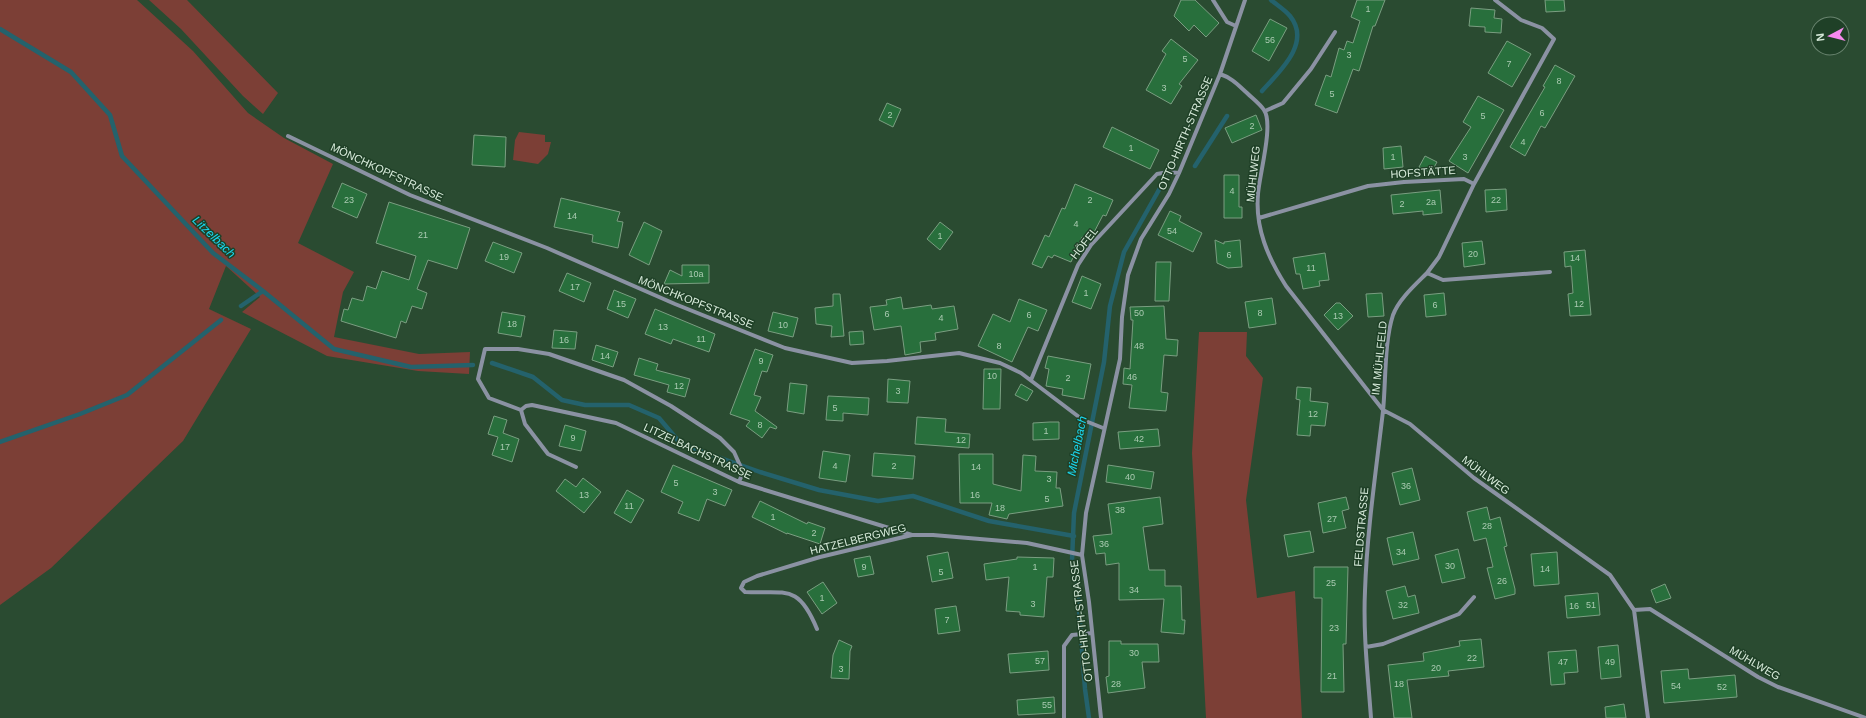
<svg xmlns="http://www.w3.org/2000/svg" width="1866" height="718" font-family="Helvetica,sans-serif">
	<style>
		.green { fill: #7c3f36 }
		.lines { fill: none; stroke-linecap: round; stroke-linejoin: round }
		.stream { stroke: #24626c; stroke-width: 4.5 }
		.building { fill: #286f3c; stroke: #7a9e81 }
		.minor { stroke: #8b92a3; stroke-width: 4 }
		.labels { text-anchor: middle; stroke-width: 3; stroke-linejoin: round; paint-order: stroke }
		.number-label { font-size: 9px; fill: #abcbb2 }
		.street-label { font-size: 11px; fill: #d7eada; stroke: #1f4027 }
		.water-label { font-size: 12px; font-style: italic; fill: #1ad9f2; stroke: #1f4027 }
	</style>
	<rect width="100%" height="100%" fill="#2a4b31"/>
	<path class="green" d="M0 0H137L193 51 248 113 284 138 333 164 298 243 354 272 343 292 334 337 419 354 470 352 469 374 418 371 327 356 242 312 260 297 226 266 209 309 251 329 183 441 51 568 0 605Z
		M149 0H187L278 93 263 114 243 96 181 29Z
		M519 132 545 135V142H551L548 154 538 164 513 160 515 140Z
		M1199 332H1247L1246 356 1263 378 1246 500 1257 598 1295 591 1302 718H1206L1192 453Z"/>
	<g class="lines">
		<path class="stream" d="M0 29 71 72 110 115 122 156 213 253 263 291 334 349 411 367 473 365
			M1262 91C1279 72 1312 43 1290 16 1285 10 1277 5 1271 0
			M1195 166 1227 116
			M241 306 263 291
			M492 363 533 377 562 400 585 405H629L659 418 681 444 760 472 819 490 878 501 913 496 989 521 1074 536
			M0 442 80 414 127 395 221 320
			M1089 718 1085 689 1077 583 1072 561 1074 513 1104 362 1110 306 1124 252 1160 188"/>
	</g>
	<path class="building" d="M1181 0H1195L1219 23 1206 37 1194 25 1189 31 1174 16Z
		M1357 0H1385L1375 26H1373L1359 71 1353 69 1337 113 1315 105 1326 75 1331 77 1339 48 1344 50 1347 41 1353 43 1360 21 1351 17Z
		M1545 0H1564L1565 11 1546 12Z
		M1471 8 1495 10 1494 18 1502 19 1501 33 1485 32V27L1469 26Z
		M1270 19 1287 28 1269 61 1252 51Z
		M1171 39 1198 60 1179 84 1182 86 1171 104 1146 90 1166 54 1162 51Z
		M1507 41 1531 54 1512 87 1488 73Z
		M1555 65 1575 76 1545 128 1541 126 1525 156 1510 147 1545 87 1543 86Z
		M1478 96 1504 110 1468 173 1449 161 1471 127 1463 122Z
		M887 103 901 109 893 127 879 120Z
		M1256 115 1262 130 1232 143 1225 128Z
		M1112 127 1159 150 1150 169 1103 147Z
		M474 135 506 137 505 167 472 165Z
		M1401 146 1403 167 1384 169 1383 148Z
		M1425 156 1437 162 1431 173 1419 167Z
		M1224 175H1239V207H1242V218H1224Z
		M342 183 367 194 357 218 332 207Z
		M1075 184 1113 200 1106 216 1103 215 1090 240 1082 237 1071 262 1054 255 1052 258 1048 256 1042 268 1032 264 1045 235 1049 237 1062 208 1065 209Z
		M1506 189 1507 210 1486 212 1485 190Z
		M1440 190 1442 213 1423 215V211L1393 214 1391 195Z
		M561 198 620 212 617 221 623 222 618 248 592 242 593 235 554 227Z
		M389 202 470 228 457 269 428 260 417 289 427 293 422 309 412 306 406 323 401 321 396 338 341 321 344 309 348 310 352 298 363 301 367 286 376 289 382 271 409 280 416 256 376 243Z
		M1170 211 1181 216 1179 221 1202 233 1193 252 1158 235Z
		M644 222 662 231 649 265 629 255Z
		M940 222 953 232 940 250 927 239Z
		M1215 240 1224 244V242L1240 240 1242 267 1228 268 1217 263Z
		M1482 241 1485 264 1464 267 1462 243Z
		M493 242 522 253 514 273 485 261Z
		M1585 250 1591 315 1570 316 1568 294 1573 293 1571 266 1565 267 1564 252Z
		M1325 253 1329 280 1319 281 1320 286 1303 289 1300 274H1296L1293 258Z
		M1156 262H1171L1169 301H1155Z
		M682 265H709V283L664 284 670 270 682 276Z
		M567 273 591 283 584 302 559 291Z
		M1082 276 1101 284 1091 309 1072 302Z
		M614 290 636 299 628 318 607 309Z
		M1382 293 1384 316 1368 317 1366 294Z
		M1444 293 1446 315 1426 317 1424 295Z
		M833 294H840L844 336 831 337 832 326 816 324 815 308 833 306Z
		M901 297 903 309 931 305 932 309 954 306 958 329 935 333 936 340 920 342 921 352 905 355 901 326 874 330 870 307 887 305 886 300Z
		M1272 298 1276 324 1249 328 1245 302Z
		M1019 299 1047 310 1038 331 1028 327 1012 362 978 346 993 314 1010 322Z
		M1336 303H1340L1353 316 1338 330 1324 315Z
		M1164 306 1166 339 1178 340 1177 356 1164 355 1161 392 1168 393 1166 411 1129 408 1132 385 1123 384 1124 368 1130 369 1133 320H1131L1130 307Z
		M655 309 715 334 709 352 673 339 671 344 645 334Z
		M502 312 525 316 521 337 498 333Z
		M773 312 798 318 793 337 768 331Z
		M554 330 577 332 575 349 552 348Z
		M863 331 864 344 850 345 849 332Z
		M596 345 618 352 613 367 592 360Z
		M755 349 773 355 767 372 762 371 754 395 761 397 755 411 777 427 776 429 770 427 762 438 746 426 750 421 730 414Z
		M1048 356 1091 364 1084 399 1062 395 1063 389 1046 386 1049 369 1045 368Z
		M639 358 658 364 656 370 690 379 685 397 667 392 669 385 634 375Z
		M984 369H1001L1000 409H983Z
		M888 379 910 381 908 403 887 402Z
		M790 383 807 385 804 414 787 411Z
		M1021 384 1033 391 1027 401 1015 395Z
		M1297 387 1311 388 1310 401 1328 403 1325 426 1311 425 1310 436 1297 435 1300 400 1296 399Z
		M828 396 869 398 868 415 843 413V421L826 420Z
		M494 416 507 420 503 433 519 439 512 462 492 455 498 437 488 434Z
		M917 417 946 419 945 432 970 434 969 448 915 444Z
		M1050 422H1059V439L1033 440V423Z
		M565 425 586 431 581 451 559 446Z
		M1158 429 1160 446 1120 449 1118 432Z
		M823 451 850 455 846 482 819 478Z
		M874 453 915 456 913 479 872 476Z
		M959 454H993V484L1021 491 1023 455 1036 456 1035 471 1057 472 1056 488H1060L1063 506 1009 514 1007 519 989 515 992 503H960Z
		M673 465 732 490 725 506 707 499 699 521 678 513 683 502 661 492Z
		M1108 465 1154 472 1151 489 1106 482Z
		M1412 468 1420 500 1400 505 1392 473Z
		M583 478 601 492 584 513 556 491 565 479 576 487Z
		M627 490 644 500 631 523 614 513Z
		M1160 497 1163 524 1143 527 1149 570H1165V586H1181L1182 620H1185L1184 634 1161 632 1164 599 1119 600V563L1106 565 1105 553 1096 554 1093 536 1112 534 1108 504Z
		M1346 497 1349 509 1342 511 1346 528 1323 533 1318 503Z
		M760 501 807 524 808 522 825 528 820 544 787 533V534L752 517Z
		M1487 507 1490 520 1500 517 1507 546 1504 547 1515 589V594L1495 599 1487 568 1493 567 1486 538 1474 541 1467 512Z
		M1310 531 1314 552 1288 557 1284 535Z
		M1413 532 1419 559 1393 565 1387 538Z
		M1458 549 1465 578 1442 583 1435 555Z
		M948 552 953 578 932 582 927 556Z
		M1557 552 1559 584 1534 586 1531 554Z
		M870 556 874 574 858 577 854 559Z
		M1017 557 1054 558 1053 577H1047L1044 617 1020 615V612L1006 611 1009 577 986 580 984 564 1017 559Z
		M1314 567H1348L1346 644H1343L1344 692H1321L1322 598H1314Z
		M823 582 837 603 822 614 807 592Z
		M1665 584 1671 598 1656 603 1651 590Z
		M1405 586 1408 597 1415 595 1419 613 1393 619 1386 591Z
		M1598 593 1600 615 1567 618 1565 596Z
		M956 606 960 631 938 634 935 609Z
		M1481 639 1484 667 1448 671 1449 676 1407 680 1412 718H1394L1388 665 1424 661 1423 653 1460 646 1459 641Z
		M839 640 852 646 850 651 849 679 831 678 833 655Z
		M1109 641H1121V644H1158L1159 662H1142L1145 688 1108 693 1106 677 1109 676Z
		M1618 645 1621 677 1601 679 1598 647Z
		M1576 650 1578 672 1564 673 1565 684 1551 685 1548 652Z
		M1048 651 1049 670 1010 673 1008 654Z
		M1688 669 1689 679 1735 675 1737 697 1664 703 1661 671Z
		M1054 697 1055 713 1018 715 1017 700Z
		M1624 704 1626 718H1606L1605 707Z"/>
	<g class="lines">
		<path class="minor" d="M1213 0 1227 22 1236 26
			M1495 0 1521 20 1542 28 1554 39 1474 184 1439 257 1427 273 1443 280 1550 272
			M1220 74C1232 78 1238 85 1247 93 1252 98 1260 104 1264 110 1274 124 1259 176 1258 194 1255 228 1268 258 1286 286L1383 410 1410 424 1474 478 1610 575 1634 610 1648 718
			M1265 111 1283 103 1311 69 1335 32
			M288 136 410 195 547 248 675 304 785 348 852 363 887 361 959 353 1000 363 1021 373 1083 420 1103 428
			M1259 218 1368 186 1404 182 1464 179 1474 184
			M1031 380 1078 265 1091 245 1157 174 1168 172 1179 173
			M521 410 525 424 548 454 576 467
			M739 482 743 472 734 452 720 438 671 406 624 380 549 354 518 349H485L478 379 489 398 521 410 526 406 532 405 616 423 739 482 912 535
			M1634 610 1650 609 1758 677 1778 687 1866 718
			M817 629C798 583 786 594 745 592L741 588 744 582 757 576 820 557 912 535H933L1027 543 1082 555
			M1366 647 1383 644 1459 614 1474 597
			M1064 718V646L1072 635 1092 633
			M1101 718 1089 602 1082 555 1086 513 1120 359 1122 317 1128 275 1141 239 1169 194 1179 173 1220 74 1245 0
			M1371 718C1368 676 1363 634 1365 591 1367 531 1376 471 1383 411 1386 382 1384 343 1393 315 1399 299 1415 285 1427 273"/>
	</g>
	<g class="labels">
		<g class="number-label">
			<text x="1368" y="12">1</text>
			<text x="1270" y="43">56</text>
			<text x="1349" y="58">3</text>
			<text x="1185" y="62">5</text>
			<text x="1509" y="67">7</text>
			<text x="1559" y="84">8</text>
			<text x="1164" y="91">3</text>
			<text x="1332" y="97">5</text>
			<text x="1542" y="116">6</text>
			<text x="890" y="118">2</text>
			<text x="1483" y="119">5</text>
			<text x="1252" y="129">2</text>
			<text x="1523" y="145">4</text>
			<text x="1131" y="151">1</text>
			<text x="1393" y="160">1</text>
			<text x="1465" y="160">3</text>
			<text x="1232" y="194">4</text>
			<text x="349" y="203">23</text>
			<text x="1090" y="203">2</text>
			<text x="1496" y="203">22</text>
			<text x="1431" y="205">2a</text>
			<text x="1402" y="207">2</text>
			<text x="572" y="219">14</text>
			<text x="1076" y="227">4</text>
			<text x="1172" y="234">54</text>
			<text x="423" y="238">21</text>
			<text x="940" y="239">1</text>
			<text x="1473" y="257">20</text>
			<text x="1229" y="258">6</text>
			<text x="504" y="260">19</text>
			<text x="1575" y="261">14</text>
			<text x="1311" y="271">11</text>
			<text x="696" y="277">10a</text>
			<text x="575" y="290">17</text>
			<text x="1086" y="296">1</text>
			<text x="621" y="307">15</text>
			<text x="1579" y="307">12</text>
			<text x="1435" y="308">6</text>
			<text x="1139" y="316">50</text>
			<text x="1260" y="316">8</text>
			<text x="887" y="317">6</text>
			<text x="1029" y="318">6</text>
			<text x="1338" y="319">13</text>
			<text x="941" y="321">4</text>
			<text x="512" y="327">18</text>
			<text x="783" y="328">10</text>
			<text x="663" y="330">13</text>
			<text x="701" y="342">11</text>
			<text x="564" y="343">16</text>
			<text x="999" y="349">8</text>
			<text x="1139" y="349">48</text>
			<text x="605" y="359">14</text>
			<text x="761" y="364">9</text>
			<text x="992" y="379">10</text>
			<text x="1132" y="380">46</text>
			<text x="1068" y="381">2</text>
			<text x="679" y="389">12</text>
			<text x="898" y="394">3</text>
			<text x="835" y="411">5</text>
			<text x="1313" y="417">12</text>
			<text x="760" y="428">8</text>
			<text x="1046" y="434">1</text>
			<text x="573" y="441">9</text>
			<text x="1139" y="442">42</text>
			<text x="961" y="443">12</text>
			<text x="505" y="450">17</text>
			<text x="835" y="469">4</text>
			<text x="894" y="469">2</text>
			<text x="976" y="470">14</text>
			<text x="1130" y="480">40</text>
			<text x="1049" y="482">3</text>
			<text x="676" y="486">5</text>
			<text x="1406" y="489">36</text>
			<text x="715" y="495">3</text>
			<text x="584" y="498">13</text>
			<text x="975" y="498">16</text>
			<text x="1047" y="502">5</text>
			<text x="629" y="509">11</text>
			<text x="1000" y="511">18</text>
			<text x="1120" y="513">38</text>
			<text x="773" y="520">1</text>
			<text x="1332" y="522">27</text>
			<text x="1487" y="529">28</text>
			<text x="814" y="536">2</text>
			<text x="1104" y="547">36</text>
			<text x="1401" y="555">34</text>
			<text x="1450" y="569">30</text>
			<text x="864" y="570">9</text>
			<text x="1035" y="570">1</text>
			<text x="1545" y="572">14</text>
			<text x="941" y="575">5</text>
			<text x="1502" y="584">26</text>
			<text x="1331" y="586">25</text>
			<text x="1134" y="593">34</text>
			<text x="822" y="601">1</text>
			<text x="1033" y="607">3</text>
			<text x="1403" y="608">32</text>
			<text x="1591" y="608">51</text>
			<text x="1574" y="609">16</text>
			<text x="947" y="623">7</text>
			<text x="1334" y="631">23</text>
			<text x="1134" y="656">30</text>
			<text x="1472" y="661">22</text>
			<text x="1040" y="664">57</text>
			<text x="1563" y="665">47</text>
			<text x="1610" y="665">49</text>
			<text x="1436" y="671">20</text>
			<text x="841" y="672">3</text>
			<text x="1332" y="679">21</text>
			<text x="1116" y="687">28</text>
			<text x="1399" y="687">18</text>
			<text x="1676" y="689">54</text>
			<text x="1722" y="690">52</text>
			<text x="1047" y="708">55</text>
		</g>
		<g class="street-label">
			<text transform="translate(1185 133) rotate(-67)" y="4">OTTO-HIRTH-STRASSE</text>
			<text transform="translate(387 172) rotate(25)" y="4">MÖNCHKOPFSTRASSE</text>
			<text transform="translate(1423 172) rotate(-4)" y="4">HOFSTÄTTE</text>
			<text transform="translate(1253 174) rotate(-84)" y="4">MÜHLWEG</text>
			<text transform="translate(1084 243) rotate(-52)" y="4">HÖFEL</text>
			<text transform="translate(696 302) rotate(22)" y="4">MÖNCHKOPFSTRASSE</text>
			<text transform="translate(1379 358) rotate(-84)" y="4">IM MÜHLFELD</text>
			<text transform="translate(698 451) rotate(25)" y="4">LITZELBACHSTRASSE</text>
			<text transform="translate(1486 475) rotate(37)" y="4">MÜHLWEG</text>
			<text transform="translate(1361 527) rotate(-85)" y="4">FELDSTRASSE</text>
			<text transform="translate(858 539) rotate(-14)" y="4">HATZELBERGWEG</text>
			<text transform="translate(1081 621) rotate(-97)" y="4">OTTO-HIRTH-STRASSE</text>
			<text transform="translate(1755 663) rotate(30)" y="4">MÜHLWEG</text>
		</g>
		<g class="water-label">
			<text transform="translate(214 237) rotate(44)" y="4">Litzelbach</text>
			<text transform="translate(1077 446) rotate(-79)" y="4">Michelbach</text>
		</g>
	</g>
	<g transform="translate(1830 36) rotate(263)"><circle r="19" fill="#1f4027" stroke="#69846f"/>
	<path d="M0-3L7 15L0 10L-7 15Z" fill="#f689ee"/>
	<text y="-6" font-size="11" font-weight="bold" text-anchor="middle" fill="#d7eada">N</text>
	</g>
</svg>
